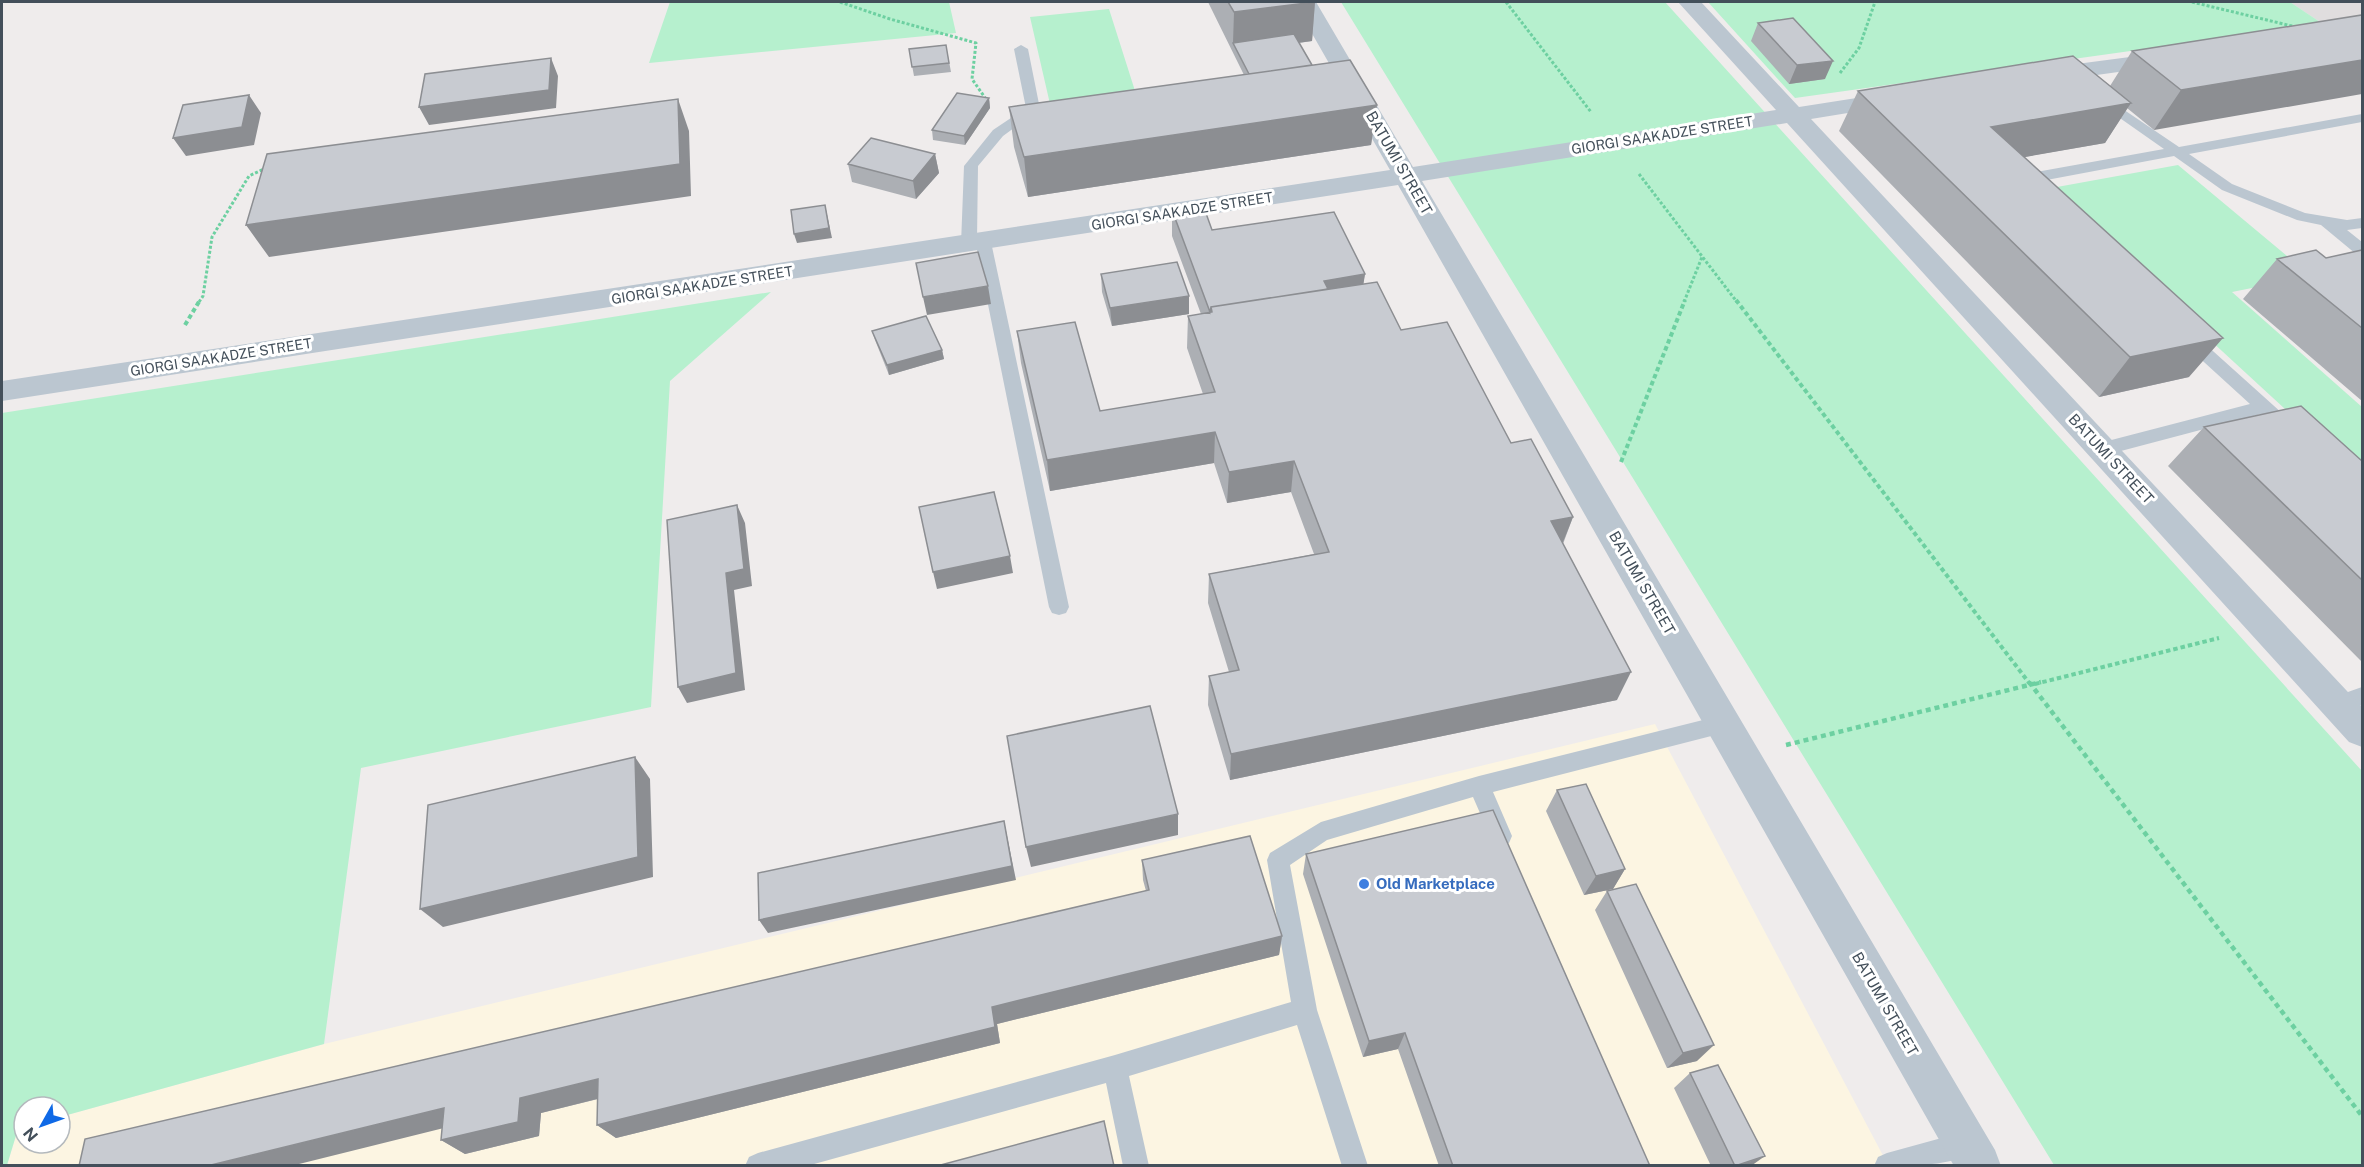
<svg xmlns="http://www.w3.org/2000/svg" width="2364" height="1167" font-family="'Public Sans',sans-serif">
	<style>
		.commercial { fill: #fcf5e2 }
		.education { fill: #e0ddde }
		.green { fill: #b6f0ce }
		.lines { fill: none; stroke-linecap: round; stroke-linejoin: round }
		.path-far2 { stroke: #6dd0a1; stroke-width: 3; stroke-dasharray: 3 2; stroke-linecap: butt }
		.path-far1 { stroke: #6dd0a1; stroke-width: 4; stroke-dasharray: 4.5 3; stroke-linecap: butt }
		.path { stroke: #6dd0a1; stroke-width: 4.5; stroke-dasharray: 5 4; stroke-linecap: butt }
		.service { fill: #bbc6d0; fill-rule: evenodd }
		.minor { fill: #bbc6d0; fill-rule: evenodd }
		.wall { fill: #acafb4 }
		.shaded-wall { fill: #8c8e92 }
		.building { fill: #c8cbd1; stroke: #8c8e92; stroke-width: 1.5 }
		.shop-dot { fill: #3f7fe0; stroke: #fff; stroke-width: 2 }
		.labels { text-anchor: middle; stroke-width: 6; stroke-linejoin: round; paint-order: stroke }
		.far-street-label { font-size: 14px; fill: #434f5a; stroke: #fff }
		.street-label { font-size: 15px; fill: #434f5a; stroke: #fff }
		.shop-label { font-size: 15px; font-weight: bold; fill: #366cbe; stroke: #fff; text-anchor: start }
	</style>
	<rect width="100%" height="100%" fill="#efecec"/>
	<path class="commercial" d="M1655 724 1888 1165 7 1166 18 1129 24 1127V1143H60V1117L324 1044Z"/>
	<path class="education" d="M2290 2H2362V18L2323 24Z"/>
	<path class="green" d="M670 2H949L956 33 649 63Z
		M1341 2H1665L2362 771V1165H2054Z
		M1708 2H2290L2323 24 1795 98Z
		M1109 9 1136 94 1050 104 1030 17Z
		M2178 165 2311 276 2232 292 2362 407V480L2046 189Z
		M771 292 670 381 651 707 361 768 324 1044 60 1117V1107H24V1127L18 1129 7 1165H2V413Z"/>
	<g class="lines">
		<path class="path-far2" d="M840 2 890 19 976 43 972 79 988 102
			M1506 2 1591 112
			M2192 2 2296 27
			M1840 73 1859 48 1875 2
			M1639 174 1737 302
			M199 302 203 296 212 237 249 176 266 168
			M1684 302 1702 257"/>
		<path class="path-far1" d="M1736 300 2030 684
			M185 325 200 300
			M1621 462 1685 300
			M2035 684 2219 638"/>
		<path class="path" d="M2029 682 2362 1116
			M1786 745 2041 682"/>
		<path class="service" d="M1021 45 1028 49 1040 109 1003 136 978 166 977 239 983 237 991 242 1069 607 1066 613 1059 615 1052 613 1049 607 976 245 969 249 961 244 964 166 993 130 1026 108 1014 49Z
			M2102 95 2179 147 2362 114V122L2189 154 2232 184 2305 213 2347 220 2362 218V228L2347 230 2362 242V255L2356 254 2321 225 2297 220 2222 190 2174 156 2020 185 2015 183 2013 180 2020 175 2164 149 2097 102 2095 99 2097 96Z
			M2188 332 2194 334 2294 424 2297 429 2294 434C2280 438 2270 423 2261 414L2102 456 2096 454 2093 449 2096 444 2250 404 2182 342 2180 338 2182 334Z
			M2362 687V705L2338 713 2331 710 2328 704 2331 698Z
			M1723 715 1730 718 1734 724 1730 730 1723 733 1493 792 1512 836 1509 843 1501 846 1493 843 1473 797 1327 840 1290 865 1317 1010 1368 1166H1342L1297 1025 1129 1076 1149 1166H1123L1106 1083 807 1166H745L749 1157 758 1153 1115 1055 1291 1002 1267 860 1270 853 1321 822 1479 776Z
			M1967 1131 1976 1135 1980 1144 1976 1153C1941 1167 1911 1166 1874 1166L1878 1157 1887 1153Z"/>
		<path class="minor" d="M1294 2H1316L1413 167 1776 110 1678 2H1701L1799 107 1895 92 1903 94 1907 99 1903 104 1811 119 2362 707V747L2349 742 1787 123 1422 181 1995 1150 2001 1166H1954L1398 185 2 401V381L1390 170Z
			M2168 52 2176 54 2179 59 2176 64 2046 82 2038 80 2034 75 2038 70 2046 68Z"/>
	</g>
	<path class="wall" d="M1208 2H1315L1312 41 1299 43 1312 65 1377 105 1371 145 1028 197 1014 147 1009 107 1244 75Z
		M2362 15 2154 130 2127 108 2105 143 2024 157 2189 377 2099 397 1839 131 1858 91 2110 86 2132 51Z
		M1758 23 1825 79 1789 84 1751 41Z
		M946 45 951 72 914 76 909 49Z
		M989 98 990 108 965 145 933 140 932 130Z
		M935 154 939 173 916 199 852 182 848 164Z
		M1172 210 1212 230 1365 274 1363 284 1401 330 1511 443 1573 517 1563 544 1617 700 1230 780 1208 705 1209 676 1229 672 1208 603 1209 574 1314 554 1291 492 1227 503 1214 463 1050 491 1021 363 1017 331 1100 411 1203 394 1187 348 1188 316 1201 314 1172 236Z
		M2362 250V401L2243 299 2277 259 2326 258Z
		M1101 274 1189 296V314L1112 326 1102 292Z
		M872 331 942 350 944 359 889 375 875 340Z
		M2204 427 2362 461V662L2168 466Z
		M1557 790 1625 869 1613 889 1584 895 1546 811Z
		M1306 854 1650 1166H1439L1398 1049 1363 1057 1303 874Z
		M1142 860 1282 936 1279 955 997 1024 1000 1043 616 1138 597 1125 598 1099 541 1113 539 1136 465 1154 441 1140 1146 891 1143 880Z
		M1607 891 1697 1061 1667 1068 1595 910Z
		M1690 1073 1751 1166H1711L1674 1088Z"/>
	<path class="shaded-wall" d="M1315 2 1312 41 1237 51 1233 43 1234 12Z
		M551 58 558 76 556 108 429 125 419 107Z
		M2362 60V94L2154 130 2181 90Z
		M1833 61 1825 79 1789 84 1797 65Z
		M249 95 261 113 254 145 186 156 173 138Z
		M989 98 990 108 965 145 964 136Z
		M678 99 689 131 691 196 269 257 246 225Z
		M2131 103 2105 143 1968 167 1991 127Z
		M1377 105 1371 145 1028 197 1024 157Z
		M935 154 939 173 916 199 913 181Z
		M825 205 832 238 797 243 794 234Z
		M1365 274 1361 300 1322 296 1324 281Z
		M988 286 991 304 927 315 923 297Z
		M1189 296V314L1112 326 1110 308Z
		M2223 338 2189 377 2099 397 2130 357Z
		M942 350 944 359 889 375 887 365Z
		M1215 432 1214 463 1050 491 1047 460Z
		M1294 461 1291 492 1227 503 1229 472Z
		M737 505 745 523 752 586 734 590 745 690 687 703 678 687 726 573Z
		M1573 517 1561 547 1551 521Z
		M1010 556 1013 573 937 589 933 572Z
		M1631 672 1617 700 1230 780 1231 754Z
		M635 757 650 779 653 877 443 927 420 909Z
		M1178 814V835L1031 867 1026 847Z
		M1004 821 1016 880 768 933 759 920Z
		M1625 869 1613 889 1584 895 1596 876Z
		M1282 936 1279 955 997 1024 1000 1043 616 1138 597 1125 992 1007Z
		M1405 1033 1398 1049 1363 1057 1369 1041Z
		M1714 1045 1697 1061 1667 1068 1683 1053Z
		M598 1079 617 1094 541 1113 539 1136 465 1154 441 1140 520 1098Z
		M444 1108 468 1122 291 1166H207Z
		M1765 1156 1751 1166H1737Z"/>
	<path class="building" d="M1228 2H1315L1234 12Z
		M2362 15V60L2181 90 2132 51Z
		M1793 18 1833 61 1797 65 1758 23Z
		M1294 34 1312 65 1249 74 1233 43Z
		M946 45 949 63 912 67 909 49Z
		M2073 56 2131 103 1991 127 2223 338 2130 357 1858 91Z
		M551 58 549 90 419 107 425 74Z
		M1350 60 1377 105 1024 157 1009 107Z
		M957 93 989 98 964 136 932 130Z
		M249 95 242 127 173 138 183 105Z
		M678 99 680 164 246 225 267 154Z
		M871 138 935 154 913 181 848 164Z
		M825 205 829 228 794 234 791 210Z
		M1203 205 1212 230 1334 212 1365 274 1324 281 1328 289 1211 307 1210 312 1172 210Z
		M2316 250 2326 258 2362 250V328L2277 259Z
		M978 252 988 286 923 297 916 263Z
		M1177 262 1189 296 1110 308 1101 274Z
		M1377 282 1401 330 1447 322 1511 443 1531 439 1573 517 1551 521 1631 672 1231 754 1209 676 1239 670 1209 574 1329 552 1294 461 1229 472 1215 432 1047 460 1017 331 1075 322 1100 411 1215 392 1188 316 1212 312 1211 307Z
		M926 316 942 350 887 365 872 331Z
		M2301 406 2362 461V580L2204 427Z
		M994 492 1010 556 933 572 919 507Z
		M737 505 744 569 726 573 736 673 678 687 667 520Z
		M1150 706 1178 814 1026 847 1007 736Z
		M635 757 638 857 420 909 428 805Z
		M1586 784 1625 869 1596 876 1557 790Z
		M1493 810 1650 1166H1453L1405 1033 1369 1041 1306 854Z
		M1004 821 1012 866 759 920 758 873Z
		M1250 836 1282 936 992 1007 995 1027 597 1125 598 1079 520 1098 518 1122 441 1140 444 1108 207 1166H79L85 1139 1149 890 1142 860Z
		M1636 884 1714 1045 1683 1053 1607 891Z
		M1718 1065 1765 1156 1735 1166 1690 1073Z
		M1104 1121 1114 1166H937Z"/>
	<circle class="shop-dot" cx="1364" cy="884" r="6"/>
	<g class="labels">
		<g class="far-street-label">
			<text transform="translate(1662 135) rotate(-9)" y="5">GIORGI SAAKADZE STREET</text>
			<text transform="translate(1182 211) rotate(-9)" y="5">GIORGI SAAKADZE STREET</text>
			<text transform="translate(702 285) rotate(-9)" y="5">GIORGI SAAKADZE STREET</text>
			<text transform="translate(221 357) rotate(-9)" y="5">GIORGI SAAKADZE STREET</text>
		</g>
		<g class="street-label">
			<text transform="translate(1399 163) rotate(60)" y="5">BATUMI STREET</text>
			<text transform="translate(2111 459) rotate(47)" y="5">BATUMI STREET</text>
			<text transform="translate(1642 583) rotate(60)" y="5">BATUMI STREET</text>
			<text transform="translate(1885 1004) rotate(60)" y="5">BATUMI STREET</text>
		</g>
		<g class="shop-label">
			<text x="1376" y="889">Old Marketplace</text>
		</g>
	</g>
	<rect width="2364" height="1167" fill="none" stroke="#434f5a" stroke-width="6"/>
	<g transform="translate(42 1125) rotate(230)"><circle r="28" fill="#ffffff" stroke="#b4b9bd" stroke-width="1.5"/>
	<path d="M0-4.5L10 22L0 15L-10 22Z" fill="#0f69e6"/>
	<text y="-9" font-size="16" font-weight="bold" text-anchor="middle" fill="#434f5a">N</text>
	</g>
</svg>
